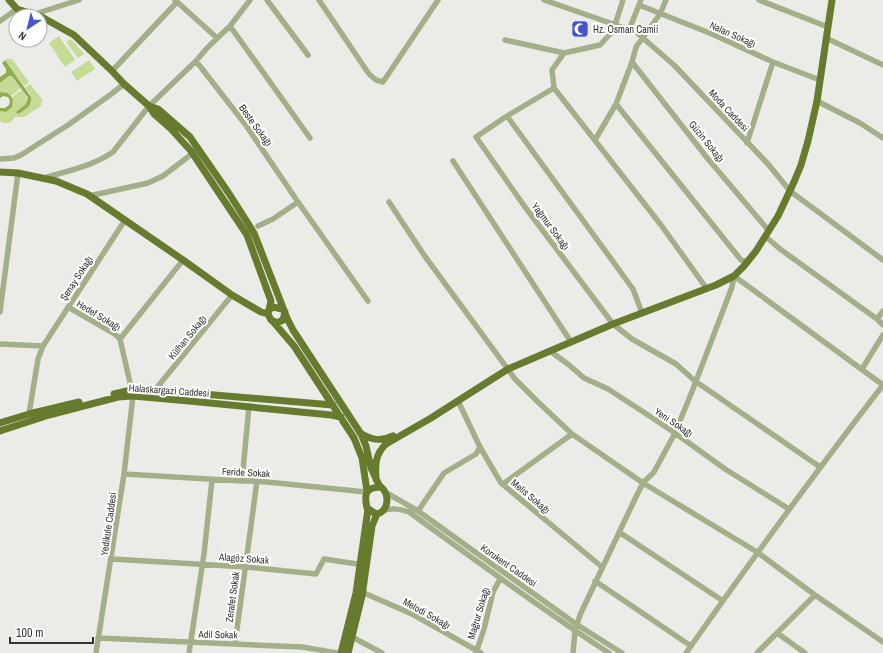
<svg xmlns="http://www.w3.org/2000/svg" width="883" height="653" font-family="'Archivo Narrow',sans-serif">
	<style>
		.green { fill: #c5db96 }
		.water { fill: #93ac50 }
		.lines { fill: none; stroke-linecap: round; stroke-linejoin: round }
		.minor { stroke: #a3af89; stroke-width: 5.5 }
		.major { stroke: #677b2f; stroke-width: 7 }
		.labels { text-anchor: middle; stroke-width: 4; stroke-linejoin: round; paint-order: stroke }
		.poi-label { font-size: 10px; fill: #333432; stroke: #fff; text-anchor: start }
		.street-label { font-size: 10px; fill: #333432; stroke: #fff }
	</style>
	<rect width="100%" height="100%" fill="#ebece8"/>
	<path class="green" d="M59 36 75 60 65 67 49 43Z
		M71 39 84 54 78 58 66 42Z
		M8 59H12L29 82 24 86 5 60Z
		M89 60 95 69 77 81 71 72Z
		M9 76H12L21 88 11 96 8 93 0 92V83Z
		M30 84 42 99 41 106 24 117H15L10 123H3L0 121V111L6 112 13 99 12 97 22 90 28 100 26 104 16 112 29 106 30 94 25 88Z"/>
	<path class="water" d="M5 60 31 97C32 107 25 109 18 114L16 112 26 104 28 98 12 76H9L0 83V77L6 73V69L2 63Z
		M0 92 8 93 13 99 12 107 6 112 0 111V108H5L9 105 10 101 8 97 3 96 0 98Z"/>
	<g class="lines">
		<path class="minor" d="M175 0 217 38
			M267 0 308 55
			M319 0 369 74 376 80 383 82 438 0
			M544 0 636 32 674 65 768 164 790 191 883 260
			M759 0 828 27
			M639 5 712 34 773 62 820 80
			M35 14 79 0
			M0 21 17 9
			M230 26 310 138
			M629 30 641 0
			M826 38 883 65
			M505 40 564 53 600 45 611 33 615 25 623 0
			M196 61 245 124 298 202 368 301
			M632 62 708 159 769 231
			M112 71 177 2
			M554 88 552 70 564 53
			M817 101 860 123 883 138
			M616 104 741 260 748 262
			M507 116 476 137 525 207 613 324 632 339 676 364 695 381 820 467
			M595 140 616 104 632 62 636 47 660 14 666 0
			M747 143 773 62
			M0 159 14 158 21 155 68 125 110 95 124 84
			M453 161 571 342
			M44 178C67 171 93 166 113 152L149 106 196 61 207 48 230 26 250 0
			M89 196 148 183 163 176 193 153
			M389 202 424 255 515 379 537 401 572 434 643 483 757 552 815 595 883 642
			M258 226 273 219 298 202
			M765 236 780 249 877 319 883 325
			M68 307 115 334 120 339
			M0 312 18 173
			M642 313 633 289 507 116 554 88 661 225 707 289
			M877 319 883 311
			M0 344 43 346
			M550 351 569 365 584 378 608 389 645 413 675 433 725 469 789 509
			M862 369 883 335
			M155 390 232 295
			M458 401 480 447 501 483 602 567
			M29 414 38 359 43 346 125 220
			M124 474 242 481H257L366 492
			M242 481 249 406
			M503 484 572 434
			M385 492 418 511 576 624 622 653
			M384 510C394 508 400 509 409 512 475 560 541 609 609 653
			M418 511 444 473 476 454 480 447
			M619 532 723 601
			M112 559 246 567 316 574 324 559 364 565
			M595 581 691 646
			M362 592 414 615 481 653
			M777 633 805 653
			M352 637 382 653
			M98 638 302 647 337 653
			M235 644 257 481
			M96 653 124 474 133 396 120 339 183 260
			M189 653 204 554 212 480
			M476 653 484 629 493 592 500 579
			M573 653 575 631 580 615 634 501 643 483 654 472 675 433 693 389 732 287 734 276 883 385
			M686 653C750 562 815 473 883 385
			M757 653 815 595"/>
		<path class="major" d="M9 0 17 9 39 16
			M40 16 74 35 112 71 124 84 149 106 154 114 171 129 191 151 247 235 271 301 268 314 270 318 294 346 354 438 362 458 367 491
			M149 106 158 109 190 137 228 192 254 233 287 318 293 330 361 434 366 446 371 468 380 487
			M0 172 18 173 56 181 87 194 183 260 232 295 261 312 268 314
			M269 310 273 307 282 309 285 312 283 320 277 323 271 320
			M114 394 131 390H155L333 405
			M0 423 29 414 79 402
			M0 431 49 415 118 397 133 396 189 401 331 415 341 417
			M360 433C371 440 381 442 393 436
			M376 479C375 466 375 454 386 444L431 418 508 369 613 324 716 285 734 276 744 266 756 251 778 216 794 182 801 165 808 141 817 101 832 0
			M381 487C390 494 389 512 376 514L367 508C364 495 365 487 381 487Z
			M341 653 356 593 368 509
			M348 653 362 596 372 526 377 514"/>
	</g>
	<defs>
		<symbol id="mosque-square" viewBox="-11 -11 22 22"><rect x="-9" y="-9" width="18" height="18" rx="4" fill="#4656ca" stroke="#fff"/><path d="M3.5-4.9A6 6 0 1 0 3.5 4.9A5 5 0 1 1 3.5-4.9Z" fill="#fff"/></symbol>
	</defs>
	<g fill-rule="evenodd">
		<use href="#mosque-square" x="570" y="19" width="20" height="20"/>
	</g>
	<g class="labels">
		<g class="poi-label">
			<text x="593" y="33">Hz. Osman Camii</text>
		</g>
		<g class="street-label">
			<text transform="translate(733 34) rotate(24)" y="4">Nalan Sokağı</text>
			<text transform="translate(729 110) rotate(47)" y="4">Moda Caddesi</text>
			<text transform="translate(256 125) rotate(54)" y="4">Beste Sokağı</text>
			<text transform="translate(707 141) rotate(51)" y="4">Güzin Sokağı</text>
			<text transform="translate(551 226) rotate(53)" y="4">Yağmur Sokağı</text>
			<text transform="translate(76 278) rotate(-57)" y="4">Şenay Sokağı</text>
			<text transform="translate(99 315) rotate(31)" y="4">Hedef Sokağı</text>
			<text transform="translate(187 337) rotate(-51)" y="4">Külhan Sokağı</text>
			<text transform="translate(169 390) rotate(4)" y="4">Halaskargazi Caddesi</text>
			<text transform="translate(674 422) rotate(34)" y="4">Yeni Sokağı</text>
			<text transform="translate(246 472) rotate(3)" y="4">Feride Sokak</text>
			<text transform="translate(531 496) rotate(40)" y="4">Melis Sokağı</text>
			<text transform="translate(108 524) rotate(-82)" y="4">Yedikule Caddesi</text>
			<text transform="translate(244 558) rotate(4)" y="4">Alagöz Sokak</text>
			<text transform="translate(509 565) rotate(35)" y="4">Korukent Caddesi</text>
			<text transform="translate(232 597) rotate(-82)" y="4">Zerafet Sokak</text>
			<text transform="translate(427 613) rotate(29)" y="4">Melodi Sokağı</text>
			<text transform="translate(478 613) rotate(-73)" y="4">Mağrur Sokağı</text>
			<text transform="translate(218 634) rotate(1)" y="4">Adil Sokak</text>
		</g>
	</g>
	<g transform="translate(28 28) rotate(215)"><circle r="19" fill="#ffffff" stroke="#adaead"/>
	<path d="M0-3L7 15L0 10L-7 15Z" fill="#4656ca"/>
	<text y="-6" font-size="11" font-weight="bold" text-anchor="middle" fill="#333432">N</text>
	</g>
	<path d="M10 637v6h83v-6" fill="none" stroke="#333432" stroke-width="2"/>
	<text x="16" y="637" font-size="12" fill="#333432" stroke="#ffffff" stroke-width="3" paint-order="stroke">100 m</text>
</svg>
